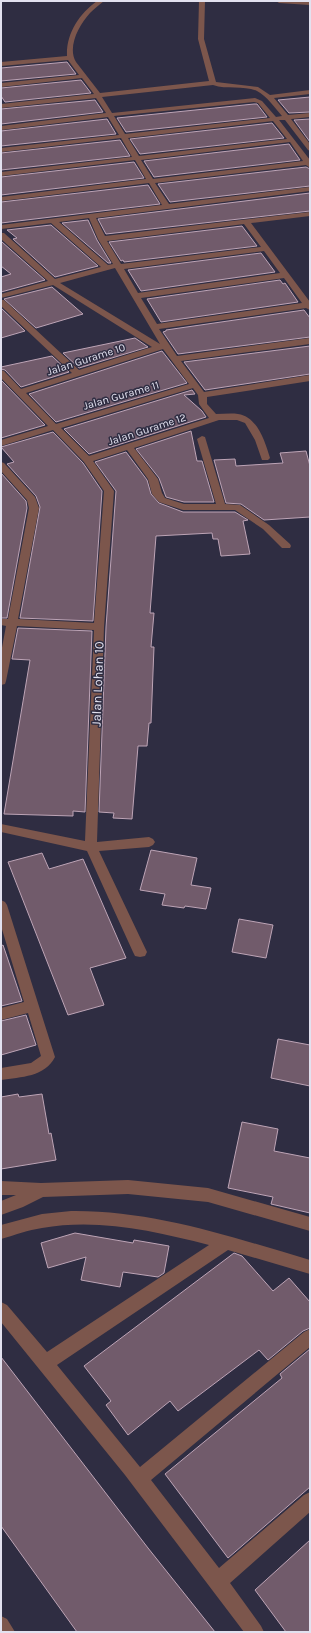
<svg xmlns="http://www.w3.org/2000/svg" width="311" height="1633" font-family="Karla,sans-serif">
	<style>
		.building { fill: #715b6b; stroke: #bda4b6 }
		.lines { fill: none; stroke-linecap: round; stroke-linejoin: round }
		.minor { fill: #7c564c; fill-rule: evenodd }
		.labels { text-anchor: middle; stroke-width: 3; stroke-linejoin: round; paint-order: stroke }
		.far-street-label { font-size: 11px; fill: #e2e1ef; stroke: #2f2d42 }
		.street-label { font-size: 13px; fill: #e2e1ef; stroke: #2f2d42 }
	</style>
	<rect width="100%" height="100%" fill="#2f2d42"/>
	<path class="building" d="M67 62 76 74 1 81V68Z
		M81 80 91 93 5 102 1 96V88Z
		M310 97V112L289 113 278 100Z
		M95 100 103 112 1 124V109Z
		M254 104H257L267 117 126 132 117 118Z
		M107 119 116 134 1 146V131Z
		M310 119V142L294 120Z
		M272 123 284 138 140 154 130 139Z
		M120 140 130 156 1 170V153Z
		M289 144 300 160 154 177 144 161Z
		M134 162 144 178 1 195V177Z
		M306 167 310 169V186L170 202 158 184Z
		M148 185 160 204 1 223V202Z
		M310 193V211L106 234 98 219Z
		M88 220 97 240 111 263H108L62 223Z
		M51 225 98 266 55 277 13 239 17 238 7 230Z
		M242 226 257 246 124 262 123 260 121 261 109 242Z
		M2 242 45 280 1 292V277L11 274 1 266V243Z
		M261 253 275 272 141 291 128 270Z
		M280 280 283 284 285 283 298 302 161 322 147 299Z
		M52 287 83 314 36 328 4 299Z
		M1 308 25 331 1 338Z
		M304 310 310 318V337L178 354 163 332 166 331V330Z
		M135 338 148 347 79 368 63 353Z
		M310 346V374L205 390 184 362Z
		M162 351 187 383 56 422 29 394Z
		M52 356 69 372 21 387 5 370 1 369V367Z
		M1 380 45 425 1 438Z
		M192 390 195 394 184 395 202 411 206 417 89 454 64 429Z
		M191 431 197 461H202L214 502H184L166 497 159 478 136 449Z
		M53 432 83 463 102 491 93 621 20 618 40 507 36 496 7 464 14 462 1 447Z
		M306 451 310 466V517L264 520 241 504 226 503 214 460 235 459 236 466 283 463 280 453Z
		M126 452 147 480 151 494 159 503 183 512H235L248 520 243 521 250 554 221 556 218 539H213L212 533 156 536 150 613H154L151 647H154L151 723H149L147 746H138L132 819 113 818 114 813 99 812 106 627 116 491 95 462Z
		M1 473 26 501 27 508 7 618H1Z
		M18 628 92 631 85 812 73 811V816L4 814 30 660 12 659Z
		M151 850 197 858 191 885 211 888 206 909 185 906 184 908 162 905 165 894 140 890Z
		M42 853 49 869 83 859 126 958 90 968 104 1005 68 1015 8 862Z
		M239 919 273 925 266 958 232 952Z
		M3 945 22 1001 1 1006V946Z
		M26 1015 36 1045 1 1055V1021Z
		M278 1039 310 1045V1086L271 1078Z
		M18 1094 19 1097 42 1094 49 1134 51 1133 56 1160 1 1169V1097Z
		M242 1122 278 1129 274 1151 310 1158V1213L271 1204 273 1197 228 1188Z
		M75 1233 133 1243 134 1240 169 1246 164 1273 158 1277 123 1272 120 1287 81 1280 86 1257 48 1268 41 1243Z
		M234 1253 242 1256 273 1291 289 1278 310 1302V1328L303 1331 268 1360 259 1350 178 1411 170 1401 128 1435 106 1405 111 1401 84 1366Z
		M310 1349V1487L228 1558 165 1474 282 1378 280 1374Z
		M1 1357 148 1548 215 1632H77L1 1526Z
		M310 1540V1632H286L255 1590Z"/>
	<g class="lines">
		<path class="minor" d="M97 1H104C99 5 94 9 90 13 79 25 67 47 76 62L100 93 209 81 198 39 199 1H205L204 39 216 82 258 87 270 95 310 90V94L274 98 288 115 310 113V117L291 119 310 144V151L308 150 285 120H279L310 160V168L306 165 155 183 169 204 310 187V191L96 218 105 236 310 212V216L251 223 310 302V310L306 308 159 329 177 356 310 338V344L181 361 204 392 310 375V381L207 397V404L216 414C223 414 231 413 238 414 258 417 265 442 270 458L268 460H262L255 440 245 423 237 420H219L134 448 158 479 162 493 165 498 184 504H216L197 439 202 436 205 437 225 504 240 505 269 525 290 544 291 546 290 548H282L263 529 235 510H183L159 502 152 494 148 479 127 450 93 461 114 491 104 627 97 842 149 837 153 839 155 842 153 845 149 847 99 851 147 952 145 956 140 957 135 956 133 952 87 851 1 832V824L85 841 94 630 17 626 6 681 5 684 1 685V653L6 626 1 625V619H8L29 508 27 500 1 471V462L4 463 35 497 39 508 18 619 94 623 104 491 84 462 53 430 1 446V440L48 426 1 378V370L4 371 21 389 72 373 1 306V300H4L79 370 152 347 53 285 1 298V294L48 281 1 239V233H4L55 279 101 267 51 223 1 229V225L162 205 149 183 1 201V197L146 179 135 160 1 176V172L132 157 121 138 1 152V148L119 135 108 117 1 130V126L106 113 96 98 1 108V104L94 94 82 78 1 87V83L79 75 68 60 1 66V62L67 56C66 34 79 14 97 1ZM213 85C227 90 244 85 257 91 267 96 275 108 282 116L276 117 262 101 255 98 112 113 102 97ZM254 102 258 103 270 118 125 134 114 116ZM273 121 287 139 139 156 128 138ZM290 142 303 161 153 179 141 160ZM89 218 98 239 113 264 108 265 59 222ZM244 224 261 247 121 264 107 241ZM264 251 280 273 138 293 124 269ZM115 268 160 344 60 283ZM284 278 302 303 157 324 141 298ZM163 349 189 384 56 424 26 393ZM193 388 198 395 199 404 209 418 89 456 61 428Z
			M276 1H310V5L279 3Z
			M1 900 5 902 7 905 55 1057C45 1077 21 1077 1 1080V1068L31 1063 41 1056 28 1013 1 1020V1008L24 1002 1 926Z
			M128 1180 208 1188 310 1217V1231L208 1202 128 1194 43 1197 23 1207 1 1215V1201L16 1195H1V1181L41 1183Z
			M71 1211C153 1210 232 1237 310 1260V1274L228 1250 57 1365 140 1467 304 1332 310 1329V1347L151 1480 219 1568 304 1495 310 1492V1512L230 1583 261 1626 264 1632H244L125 1475 1 1322V1302L7 1305 47 1352 209 1245C155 1231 98 1218 42 1228 28 1230 15 1235 1 1239V1225L42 1214Z
			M1 1616 7 1619 15 1632H1Z"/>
	</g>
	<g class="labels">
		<g class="far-street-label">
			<text transform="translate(86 359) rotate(-18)" y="4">Jalan Gurame 10</text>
			<text transform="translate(121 395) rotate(-16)" y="4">Jalan Gurame 11</text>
			<text transform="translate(147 429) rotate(-18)" y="4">Jalan Gurame 12</text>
		</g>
		<g class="street-label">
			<text transform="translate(97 684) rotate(-88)" y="5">Jalan Lohan 10</text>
		</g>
	</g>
	<rect width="311" height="1633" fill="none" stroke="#e2e1ef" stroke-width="4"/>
</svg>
